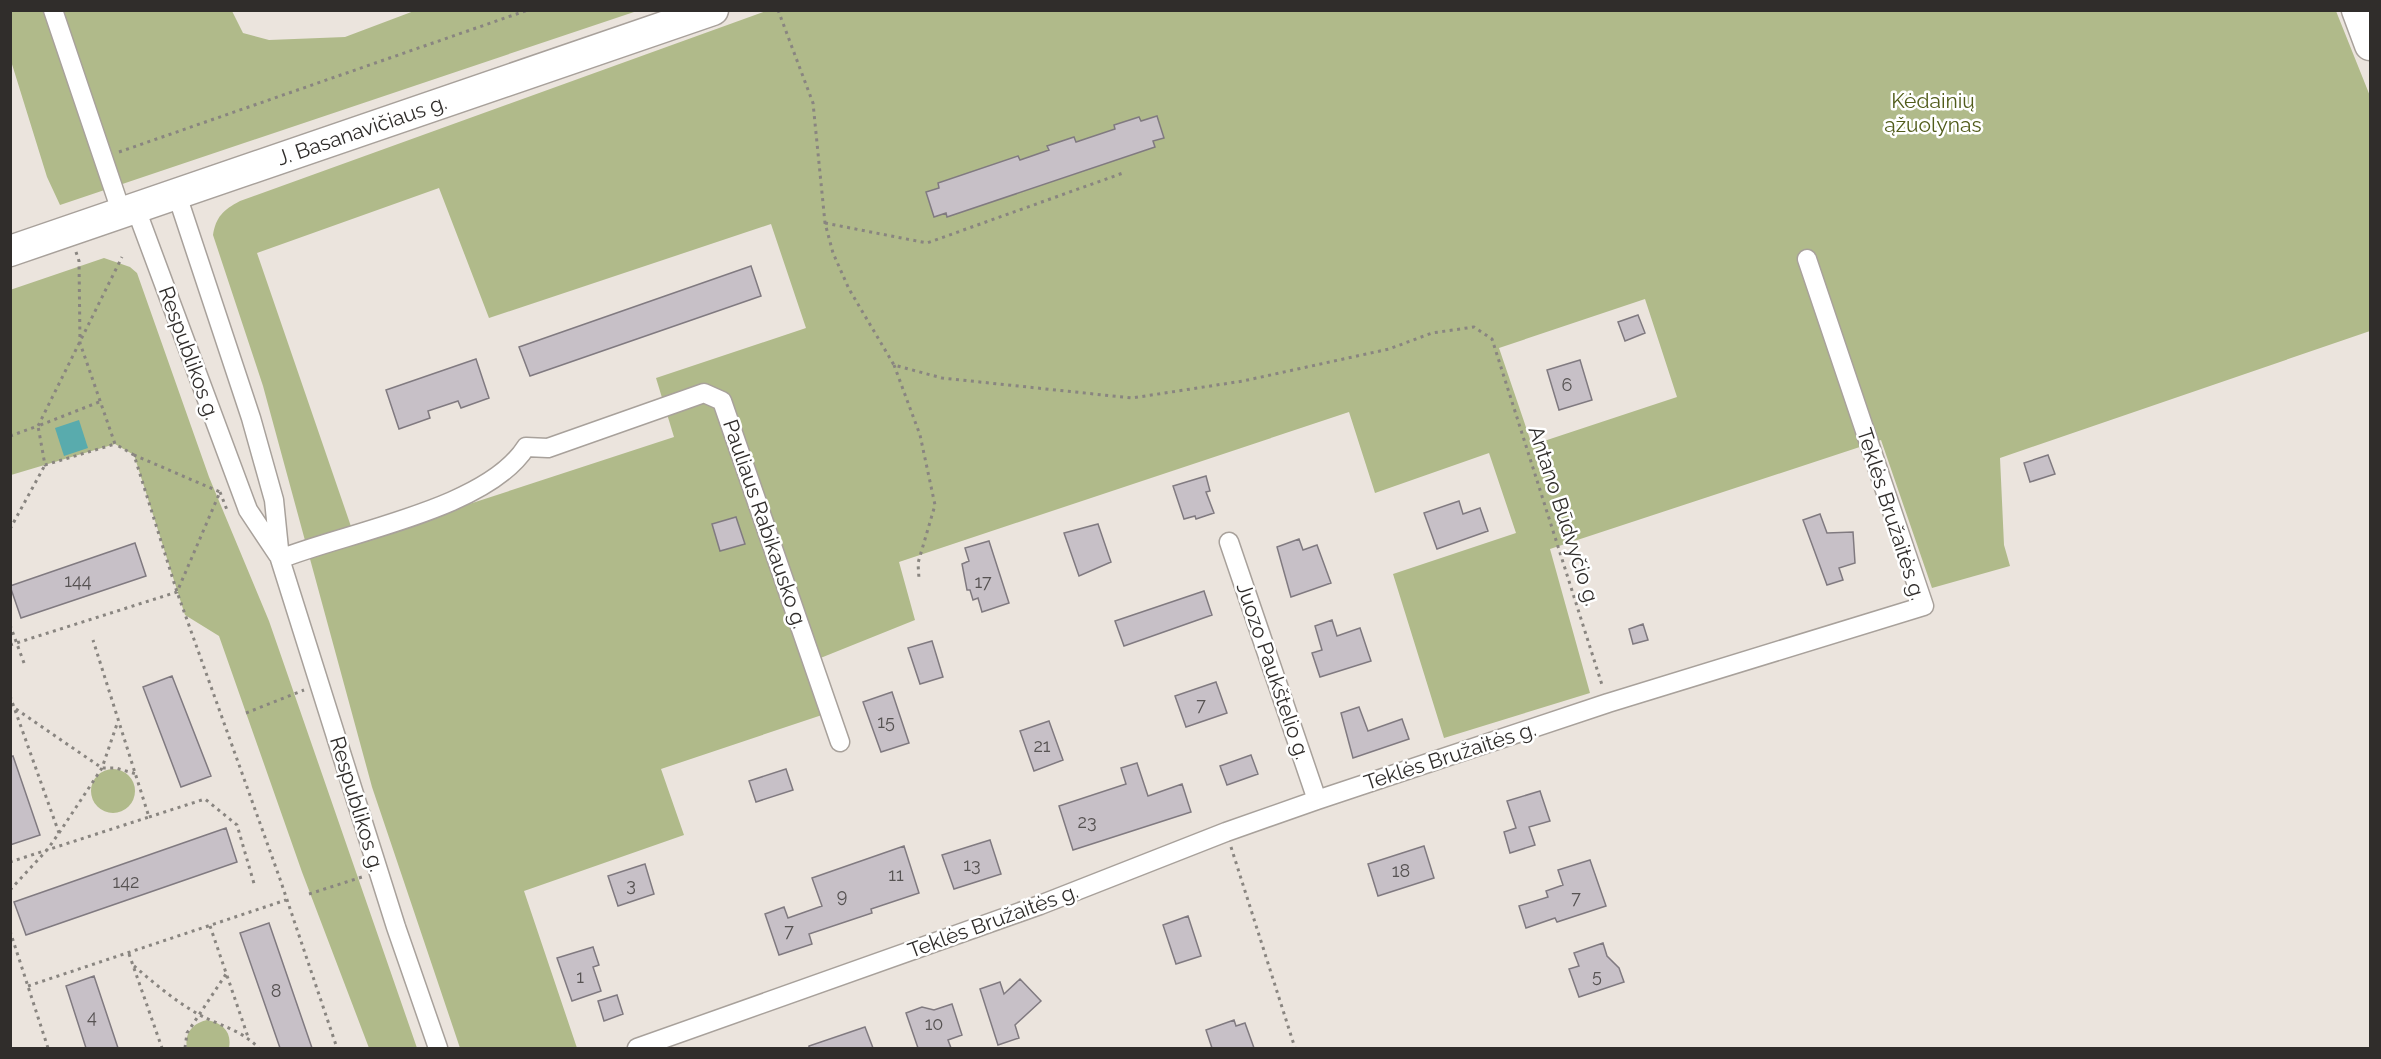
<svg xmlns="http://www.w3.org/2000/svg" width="2381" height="1059" font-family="Raleway,sans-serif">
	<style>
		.green { fill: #b0ba8a; fill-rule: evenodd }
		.water { fill: #59abad }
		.building { fill: #c7c0c7; stroke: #807a80; stroke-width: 1.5 }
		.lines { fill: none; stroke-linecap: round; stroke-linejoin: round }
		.street-casing { stroke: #a8a19b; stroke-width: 21 }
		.primary-casing { stroke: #a8a19b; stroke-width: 33 }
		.path { stroke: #898580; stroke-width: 3; stroke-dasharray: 3 4.5; stroke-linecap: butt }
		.street { stroke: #fff; stroke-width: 18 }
		.primary { stroke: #fff; stroke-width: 30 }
		.labels { text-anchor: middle; stroke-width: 5; stroke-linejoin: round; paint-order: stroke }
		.number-label { font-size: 18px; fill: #565252 }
		.park-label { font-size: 21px; fill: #515c1b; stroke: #fff }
		.street-label { font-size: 21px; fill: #302d2b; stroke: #fff }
	</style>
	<rect width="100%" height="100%" fill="#ebe4dd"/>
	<path class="green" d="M10 11H232L243 33 269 40 345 37 414 11H637L60 205 47 177 11 61Z
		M766 11H2336L2370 96V331L2000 458 2004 545 2010 566 1932 588 1881 440 1550 549 1590 693 1444 738 1393 574 1516 533 1489 453 1375 493 1349 412 899 562 915 620 818 659 822 715 661 769 684 835 524 891 577 1048H460L372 787 263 386 213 235C216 217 223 210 240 201ZM439 188 489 318 771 224 806 328 656 378 674 437 356 541 257 253ZM1645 299 1677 397 1532 445 1499 348Z
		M104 258 130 267 137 273 209 477 269 621 417 1048H369L302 872 219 636 185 615 134 455 115 444 11 475 10 290Z
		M91 791a22 22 0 1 1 44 0a22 22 0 1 1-44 0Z
		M207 1020C223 1023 232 1032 229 1048H187C184 1033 193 1023 207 1020Z"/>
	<path class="water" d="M79 420 88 448 64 456 55 428Z"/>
	<path class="building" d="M1157 116 1164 138 1153 141 1155 147 947 217 946 213 934 217 926 192 939 188 938 183 1018 156 1020 160 1049 150 1047 146 1074 137 1076 142 1115 129 1114 125 1139 117 1141 121Z
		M751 266 761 296 530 376 519 347Z
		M1638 315 1645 333 1625 341 1618 322Z
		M476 359 489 398 461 408 458 401 428 411 430 418 399 429 386 390Z
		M1580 360 1592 400 1559 410 1547 370Z
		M2048 455 2055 474 2030 482 2024 463Z
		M1206 476 1210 491 1206 492 1214 513 1196 519 1195 516 1184 519 1173 486Z
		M1459 501 1463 514 1480 508 1488 531 1437 549 1424 513Z
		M1820 514 1827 533 1853 532 1855 563 1839 568 1843 580 1827 585 1803 520Z
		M736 517 745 544 720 551 712 524Z
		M1098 524 1111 562 1079 576 1064 533Z
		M1299 539 1303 550 1317 545 1331 583 1291 597 1277 547Z
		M989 541 1009 603 982 612 978 598 973 600 970 590H967L962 564 969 561 965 548Z
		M135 543 146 576 21 618 10 586Z
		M1204 591 1212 615 1124 646 1115 621Z
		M1332 620 1337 636 1360 628 1371 661 1320 677 1312 653 1322 650 1315 626Z
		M1643 624 1648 640 1633 644 1629 629Z
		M932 641 943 677 920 684 908 648Z
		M172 676 211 776 181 787 143 687Z
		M1216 682 1227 713 1186 727 1175 696Z
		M892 692 909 743 881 752 863 702Z
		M1359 707 1368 731 1402 719 1409 739 1353 758 1341 713Z
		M1049 721 1063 760 1034 771 1020 731Z
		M1251 755 1258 774 1227 785 1220 766Z
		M13 756 40 835 10 845V757Z
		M1137 763 1148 796 1182 784 1191 812 1073 850 1059 806 1126 784 1121 768Z
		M786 769 793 790 756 802 749 781Z
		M1540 791 1550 821 1529 827 1535 845 1510 853 1504 832 1516 828 1507 801Z
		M226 828 237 862 26 935 14 902Z
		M990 840 1001 874 954 889 942 855Z
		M904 846 919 893 871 909 872 913 809 934 812 944 779 955 765 914 784 907 788 918 822 906 812 878Z
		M1424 846 1434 878 1378 896 1368 864Z
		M1590 860 1606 906 1557 922 1555 918 1526 928 1519 906 1548 897 1546 891 1563 885 1558 870Z
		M645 864 654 894 618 906 608 876Z
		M1188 916 1201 956 1176 964 1163 925Z
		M269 923 312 1048H280L240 933Z
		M1603 943 1607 956 1619 968 1624 982 1579 997 1569 969 1579 966 1574 953Z
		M593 947 599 965 593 967 601 991 572 1001 557 958Z
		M94 976 118 1048H86L66 986Z
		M1020 979 1041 1001 1015 1025 1019 1038 998 1045 980 989 1000 982 1004 994Z
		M617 995 623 1014 604 1021 598 1001Z
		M952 1004 962 1035 948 1040 951 1048H918L906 1013 922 1007 934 1010Z
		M1234 1020 1236 1026 1245 1023 1254 1048H1212L1206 1030Z
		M865 1027 873 1048H809V1046Z"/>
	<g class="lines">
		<defs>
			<path id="street" d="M53 10 122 214
				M177 195 251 418 274 500 280 559 396 927 438 1048
				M136 209 248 510 278 555
				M1229 542 1317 800
				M280 559C347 532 487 509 526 447L548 448 704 393 722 401 840 742
				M637 1048 1040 905 1226 832 1317 800 1608 703 1924 606 1807 259"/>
			<g id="primary">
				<path d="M2357 10 2370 45"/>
				<path id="s1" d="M10 251 713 10"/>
			</g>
		</defs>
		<use href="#street" class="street-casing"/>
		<use href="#primary" class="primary-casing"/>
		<path class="path" d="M778 10 813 103 825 223 833 253 849 289 894 365 942 378 1132 398 1243 381 1389 349 1432 333 1474 327 1492 339 1603 688
			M119 152 528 10
			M825 223 927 243 1123 173
			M76 252 79 261 80 343 115 444 134 455 177 592 280 879 337 1048
			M894 365 920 435 935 505 918 563 919 579
			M99 402 38 426 45 465 115 444
			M10 436 38 426 122 257
			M220 492 227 510
			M10 529 45 465
			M10 625 24 663
			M10 645 177 592 220 492 134 455
			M10 696 59 833 47 850 10 862
			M16 709 102 768H116L136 774
			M246 713 304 690
			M149 817 205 799 237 825 255 887
			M59 833 102 768 118 721
			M1231 847 1295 1048
			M10 890 47 850 149 817 93 640
			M309 894 362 877
			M210 926 248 1037
			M10 931 48 1048
			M129 954 162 1048
			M134 966C154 983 175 1001 198 1014 222 1027 238 1028 259 1048
			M28 986 286 900
			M185 1048 187 1033 226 974"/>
		<use href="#street" class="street"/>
		<use href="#primary" class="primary"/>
	</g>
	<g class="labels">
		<g class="number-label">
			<text x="1567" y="391">6</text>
			<text x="78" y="587">144</text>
			<text x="983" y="588">17</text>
			<text x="1201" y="711">7</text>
			<text x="886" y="728">15</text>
			<text x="1042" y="752">21</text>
			<text x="1087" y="828">23</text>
			<text x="972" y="871">13</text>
			<text x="1401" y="877">18</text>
			<text x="896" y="881">11</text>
			<text x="126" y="888">142</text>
			<text x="631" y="891">3</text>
			<text x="842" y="902">9</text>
			<text x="1576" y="904">7</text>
			<text x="789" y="937">7</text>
			<text x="1597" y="982">5</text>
			<text x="580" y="983">1</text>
			<text x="276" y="997">8</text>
			<text x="92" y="1023">4</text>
			<text x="934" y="1030">10</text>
		</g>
		<g class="park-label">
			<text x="1933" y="108">Kėdainių<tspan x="1933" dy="24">ąžuolynas</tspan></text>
		</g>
		<g class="street-label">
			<text dy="7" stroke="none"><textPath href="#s1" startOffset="372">J. Basanavičiaus g.</textPath></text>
			<text transform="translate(189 353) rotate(70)" y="7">Respublikos g.</text>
			<text transform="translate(1891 514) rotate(72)" y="7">Teklės Bružaitės g.</text>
			<text transform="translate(1564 516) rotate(72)" y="7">Antano Būdvyčio g.</text>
			<text transform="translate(765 524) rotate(71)" y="7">Pauliaus Rabikausko g.</text>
			<text transform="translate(1273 671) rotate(71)" y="7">Juozo Paukštelio g.</text>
			<text transform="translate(1450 756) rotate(-18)" y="7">Teklės Bružaitės g.</text>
			<text transform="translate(357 804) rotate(73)" y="7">Respublikos g.</text>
			<text transform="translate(993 921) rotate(-20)" y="7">Teklės Bružaitės g.</text>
		</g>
	</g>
	<rect width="2381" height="1059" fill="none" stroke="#302d2b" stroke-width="24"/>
</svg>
